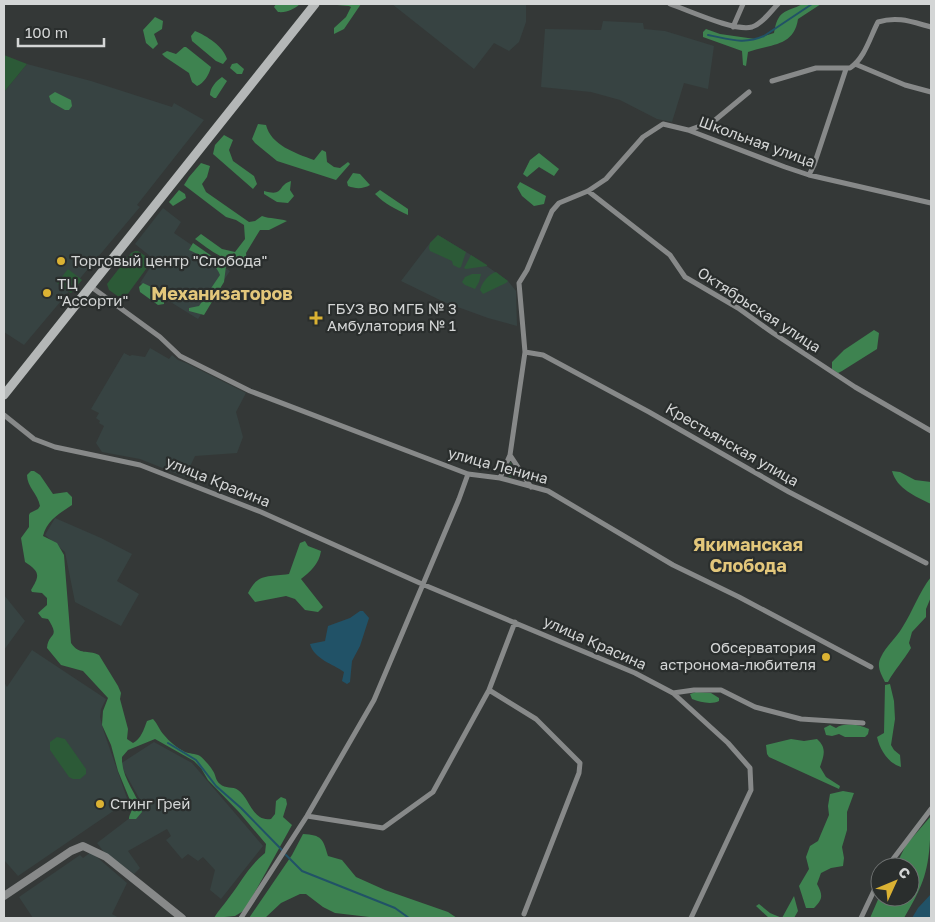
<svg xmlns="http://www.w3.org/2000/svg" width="935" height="922" font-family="'Golos Text',sans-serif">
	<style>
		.built { fill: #374342 }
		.green { fill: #2c5a37 }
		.forest { fill: #3e8350 }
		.water { fill: #215267 }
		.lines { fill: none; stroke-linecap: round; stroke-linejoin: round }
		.stream { stroke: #215267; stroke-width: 2 }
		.minor { stroke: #878989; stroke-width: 5 }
		.tertiary { stroke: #878989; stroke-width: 8 }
		.secondary { stroke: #b4b7b7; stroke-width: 9 }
		.poi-dot { fill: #dbb233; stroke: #2a2e2d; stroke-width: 2 }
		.labels { text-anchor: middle; stroke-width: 4.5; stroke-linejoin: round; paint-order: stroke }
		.street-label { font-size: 15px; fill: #d4d6d6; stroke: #2a2e2d }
		.poi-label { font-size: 15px; fill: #d4d6d6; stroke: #2a2e2d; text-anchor: start }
		.quarter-label { font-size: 18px; font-weight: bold; fill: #e3c77b; stroke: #2a2e2d }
	</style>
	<rect width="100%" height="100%" fill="#343837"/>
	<path class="built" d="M392 4H526V22L519 42 509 51 494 43 474 69Z
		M603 21 643 23 644 29 665 31 714 46 708 89 684 83 672 122 657 119 620 100 591 92 541 87 545 29 601 30Z
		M27 64 91 81 172 107 174 103 204 120 137 205 140 207 24 345 4 332V92Z
		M163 208 181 222 174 233 230 271 198 319 140 283 155 260 135 244Z
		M438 235 471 255 508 281 516 291 517 326 488 318 444 302 401 281 430 243Z
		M150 348 169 359 172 355 178 360 186 363 246 393 236 412 243 437 237 453 195 456 185 477 140 459 102 452 96 443 104 426 99 423 100 421 96 418 99 413 91 409 124 353 130 356 132 355 145 357Z
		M55 518 101 538 132 554 117 581 139 594 121 626 75 602 65 552 45 535Z
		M4 595 25 621 4 650Z
		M32 650 106 699 101 709 100 717 104 732 128 801 18 876 4 860V682L7 687Z
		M154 742 192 763 263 846 221 899 210 890 215 870 203 857 198 861 188 854 182 859 166 840 171 836 167 829 128 851 140 868 134 874 104 852 97 843 144 807 120 764Z
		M91 852 127 883 112 914 119 918H33L19 897 80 855 83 858Z"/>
	<path class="green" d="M4 55 27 64 4 92Z
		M438 235 466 252 461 267 459 268 453 265 452 261 430 251 429 248 430 243Z
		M135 251H138L148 258 149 265 127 295 119 297 109 290 107 284 131 253Z
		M471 255 487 265V266L466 269 464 268Z
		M68 269 82 280 71 293 57 283Z
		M496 272 508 281 506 283 483 294 480 290C482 283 488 274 496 272Z
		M472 274H481L479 282 475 289 465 285 462 282 465 277Z
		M510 462 520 475V477H509L507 474Z
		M57 737 65 739 86 769V774L80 779H73L69 777 50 750V742Z"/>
	<path class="forest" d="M276 4H300C294 9 287 13 278 12L274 7Z
		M334 4H361L344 29 334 34V28L346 17 351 7 349 6 337 5Z
		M803 4H821L798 19C794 47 770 44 748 52L746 66 743 65 742 51 703 37V32L706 29 720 34 755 39 774 33C778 10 784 13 803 4Z
		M155 17 163 21 162 29 154 34 158 44 153 49 146 43 143 30Z
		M195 31C207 36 223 46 227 59L223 64 216 61 192 41 191 36Z
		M184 47H186L211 67C209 75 204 83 197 86L192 82 189 73 165 57 162 54 167 51 176 54Z
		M237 63 244 69 242 74H237L230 68 232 64Z
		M222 77 227 81 216 98H214L210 95C210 88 216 81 222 77Z
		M55 92 71 100 72 106 69 110H65L51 102 49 96Z
		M258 124 266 125C271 145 295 153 314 160L322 150 326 152 327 162 334 167 340 168 348 162 350 164 336 180 277 161 255 143 252 139Z
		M224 135 233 140 229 150 233 161 254 176 257 184 253 189 213 154 215 145Z
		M539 153 559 169 554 176 539 167 527 177 523 174 530 160Z
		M201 163 210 166 207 177 202 184 206 192 249 222 255 221 262 216C270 219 279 218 287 221L269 230H260L246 253 247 264C230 265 208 249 195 239L201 234 222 249 235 252 245 239 244 225 236 220 226 217 184 185 189 177Z
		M353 173 360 174 370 185C363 189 356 189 348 186L347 182Z
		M291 181 290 190 294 196 288 203 277 202 264 194V191C285 197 277 185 291 181Z
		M520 182 546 196 544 204 534 206 522 196 517 187Z
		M179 190 185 194 186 198 173 206 169 202Z
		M380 190 408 209V215C395 209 385 204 375 194Z
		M193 243 226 266 224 282 204 315 189 311V308L199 306 220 275C216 263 200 255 189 250Z
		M143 283 164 293V304L158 305 140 292 139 287Z
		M874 330 879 333 877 349 842 371 838 373 832 369V362L844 350Z
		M31 471H34L40 475 53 494 67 492 72 497V505C59 514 47 520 43 536L57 543 64 555 71 643C80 656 87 649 99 655L118 686 121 693 120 699 128 729 127 739 133 743C141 739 144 729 147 721L153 719C158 724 159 730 164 735 169 741 177 748 185 752 189 754 195 753 200 756 204 759 210 766 213 771 216 775 215 780 220 784 225 789 233 786 238 790 250 798 252 822 271 819L275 814 276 801 281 797 286 799 287 804 283 817 292 825 245 910 235 916 214 918C218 911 223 906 228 899 242 881 247 868 265 853L266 844 239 812 208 780 201 768 194 761 155 739 128 750 122 757C121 778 137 793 142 812L136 819H129C129 814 133 811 132 805L118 771 111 745 102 725 103 711 108 698 83 671 61 665 47 648C48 632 61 639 48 619L42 618 38 613 47 605V598L42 593 32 592 31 590C40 575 40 572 25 562L21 538 29 527V515L30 513 38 509 40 506C38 494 27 487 27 475Z
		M892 471 900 472 915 480 931 482V504C915 496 897 489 892 471Z
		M305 541 308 546 321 551C319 564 310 572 301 579L323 607 318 612 305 610 295 599 286 596 255 602 248 593C258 573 268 577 289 574L300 543Z
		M931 577V597L926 609V617L912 632 909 643 911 648C904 660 895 669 888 682H885C881 674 876 666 881 657 886 646 896 638 902 628 913 611 919 592 931 577Z
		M890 684 894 701 895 719 891 745 894 750 900 755 901 767C888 763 880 750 877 737L884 733 885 685Z
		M696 692 711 693 719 698V701C711 705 700 702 692 699L690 694Z
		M830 725 836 728C845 722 860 725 869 729L868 734 865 737H845L839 734 832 736 826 735 824 728Z
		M791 739 804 741 817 739C827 748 824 755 820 767L826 777 840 786 839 789 769 757 767 754 766 745Z
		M843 791 854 793 847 812V830L842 847 844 858 843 866 831 868 821 873 817 884C823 895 823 899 814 908H806L799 886 809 869 806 857 810 846 818 841 829 815 828 806 830 794Z
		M931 816V840H930C928 875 921 889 904 918H870L880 895V897H910V867H895L906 845Z
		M303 834C322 835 323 839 328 856L342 860 356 877 385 890 448 912 457 918H378L335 913 323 907 306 894H300L281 903 265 918H249L292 855Z
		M794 896 798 911 794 918H769L756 906 759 904 770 913 782 918Z"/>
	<path class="water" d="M360 611H363L369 618 360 646 352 661 350 682 347 684 342 681 344 672C333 664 314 659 310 644L325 641 328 626 350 618Z
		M931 894V918H912L918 908Z"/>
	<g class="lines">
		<path class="stream" d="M708 35C729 39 744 45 764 36L812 4
			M168 743 196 760 216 786 241 808 282 850
			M286 855 302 871 395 908 409 918"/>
		<path class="minor" d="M670 4C688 10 735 32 752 27 763 23 770 12 778 4
			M733 27 743 4
			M855 64 905 85 931 92
			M772 81 816 68H850C865 58 870 37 878 22 898 16 912 22 931 27
			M689 130 714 121 749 92
			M809 175 814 165 846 69
			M588 191 670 255 685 277 738 308 773 333 855 387 931 431
			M90 286 160 337 180 356 250 391 468 474 500 478 548 491 673 565 739 597 871 667
			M525 352 543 355 649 412 789 492 926 563
			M4 415 34 439 55 447 140 465 261 512 422 584 635 673 673 693 694 690H721L755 707 801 719 863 723
			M510 455 525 352 519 283 527 270 552 211 559 203 588 191 606 179 643 137 663 124 688 130 785 167 809 175 931 203
			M500 478 510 455 531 487
			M489 690 536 719 580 763 579 773 524 914
			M673 693 728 743 750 768 751 790 691 918
			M307 816 383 828 433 792 489 690 515 622
			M887 867 931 809
			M241 918 307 816 374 700 459 499 468 474
			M861 918 880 878"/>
		<path class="tertiary" d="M4 896 71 851 83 846 106 857 182 918"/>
		<path class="secondary" d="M4 395 315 4"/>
	</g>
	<g class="poi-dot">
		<circle cx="61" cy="261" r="5"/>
		<circle cx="47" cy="293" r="5"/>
		<path d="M313.5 310.5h5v5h5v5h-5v5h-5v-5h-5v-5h5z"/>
		<circle cx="826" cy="657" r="5"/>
		<circle cx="100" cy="804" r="5"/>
	</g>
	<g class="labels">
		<g class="street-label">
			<text transform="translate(757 142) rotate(20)" y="5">Школьная улица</text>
			<text transform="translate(759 310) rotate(33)" y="5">Октябрьская улица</text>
			<text transform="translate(732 445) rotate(30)" y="5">Крестьянская улица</text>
			<text transform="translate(498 466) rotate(15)" y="5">улица Ленина</text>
			<text transform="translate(218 482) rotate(22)" y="5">улица Красина</text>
			<text transform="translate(595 643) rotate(24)" y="5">улица Красина</text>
		</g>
		<g class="poi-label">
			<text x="71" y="266">Торговый центр "Слобода"</text>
			<text x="57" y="289">ТЦ<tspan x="57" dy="17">"Ассорти"</tspan></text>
			<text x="327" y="314">ГБУЗ ВО МГБ № 3<tspan x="327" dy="17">Амбулатория № 1</tspan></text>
			<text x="816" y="653" text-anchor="end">Обсерватория<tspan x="816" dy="17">астронома-любителя</tspan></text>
			<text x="110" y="809">Стинг Грей</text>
		</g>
		<g class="quarter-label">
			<text x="222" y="300">Механизаторов</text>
			<text x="748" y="551">Якиманская<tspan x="748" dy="21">Слобода</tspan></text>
		</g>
	</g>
	<rect width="935" height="922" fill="none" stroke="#d4d6d6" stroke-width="10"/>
	<g transform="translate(895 882) rotate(46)"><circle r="24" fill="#2a2e2d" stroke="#6e7171"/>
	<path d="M0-4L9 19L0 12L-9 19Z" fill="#dbb233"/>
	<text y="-8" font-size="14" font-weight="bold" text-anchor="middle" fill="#d4d6d6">С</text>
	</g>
	<path d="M18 38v8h86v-8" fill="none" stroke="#d4d6d6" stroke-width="2.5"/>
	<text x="25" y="38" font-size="15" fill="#d4d6d6" stroke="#2a2e2d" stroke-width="4" paint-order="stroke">100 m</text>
</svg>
